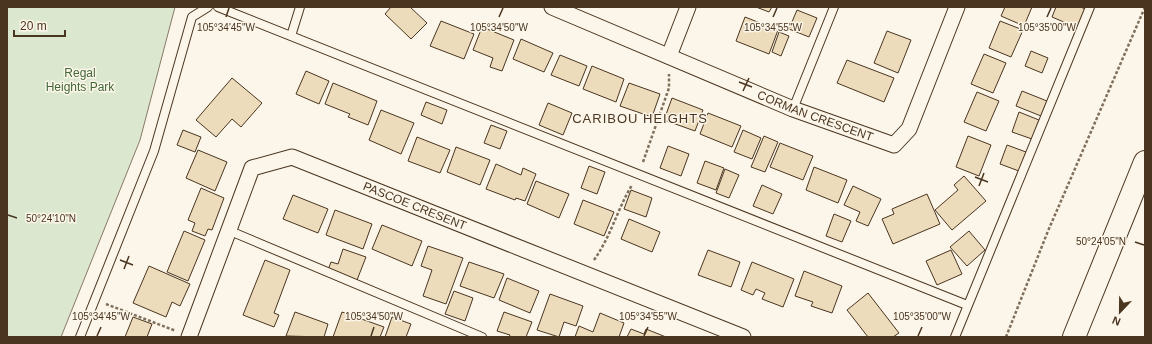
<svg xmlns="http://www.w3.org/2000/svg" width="1152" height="344" font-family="Helvetica,sans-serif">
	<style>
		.green { fill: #dce7d0; stroke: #887966 }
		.building { fill: #ecdcbc; stroke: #4a3520 }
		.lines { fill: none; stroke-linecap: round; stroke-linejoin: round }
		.service-casing { stroke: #4a3520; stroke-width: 10 }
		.minor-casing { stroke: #4a3520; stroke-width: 17 }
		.secondary-casing { stroke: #4a3520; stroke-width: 24 }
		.path { stroke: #7f6f5c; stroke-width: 2.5; stroke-dasharray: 3 2; stroke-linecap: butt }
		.service { stroke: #fbf6e9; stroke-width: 8 }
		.minor { stroke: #fbf6e9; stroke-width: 15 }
		.secondary { stroke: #fbf6e9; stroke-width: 22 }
		.ticks { fill: none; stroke: #4a3520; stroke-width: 1.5 }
		.labels { text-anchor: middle; stroke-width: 3; stroke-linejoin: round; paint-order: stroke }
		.park-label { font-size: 12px; fill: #436837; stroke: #fbf6e9 }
		.street-label { font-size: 12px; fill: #4a3520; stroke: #fbf6e9 }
		.neighbourhood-label { font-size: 13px; letter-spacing: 1px; fill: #4a3520; stroke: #fbf6e9 }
		.ticks-label { font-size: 10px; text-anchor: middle; fill: #4a3520; stroke: #fbf6e9; stroke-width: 3; stroke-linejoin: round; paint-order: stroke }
	</style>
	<rect width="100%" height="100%" fill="#fbf6e9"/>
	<path class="green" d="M7 7H175L140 140 61 337H7Z"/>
	<path class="building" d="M391 7H410L427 23 411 39 385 14Z
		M756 7H772L769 12Z
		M1005 7H1032L1024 26 1001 16Z
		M1056 7H1080L1086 9 1078 28 1052 17Z
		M797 10 817 18 809 37 789 29Z
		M745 17 778 30 769 54 736 41Z
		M441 21 474 34 464 59 430 46Z
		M1000 21 1023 30 1011 57 989 48Z
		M482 27 514 40 502 71 490 67 493 58 473 50Z
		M887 31 911 40 898 73 874 63Z
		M779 32 789 36 781 56 772 52Z
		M521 39 553 53 544 72 513 59Z
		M1031 51 1048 58 1042 73 1025 66Z
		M984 54 1006 63 993 93 971 84Z
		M560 55 587 66 579 86 551 75Z
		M847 60 894 78 884 102 837 83Z
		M592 66 624 79 616 102 583 89Z
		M306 71 329 81 319 104 296 94Z
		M232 78 262 103 241 127 232 119 216 137 196 120Z
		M333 83 377 101 368 125 348 117 350 114 325 104Z
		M629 83 660 94 652 117 620 106Z
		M1022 91 1047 101 1041 116 1016 106Z
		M977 92 999 101 986 131 964 122Z
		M672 98 703 110 695 131 664 120Z
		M426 102 447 110 442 124 421 115Z
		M548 103 572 113 563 135 539 125Z
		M381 110 414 123 401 154 369 140Z
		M1019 112 1039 120 1032 139 1012 132Z
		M708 113 741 126 732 147 700 134Z
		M491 125 507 131 500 149 484 143Z
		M183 130 201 137 195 152 177 145Z
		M743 130 761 138 752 159 734 152Z
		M764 136 778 142 765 172 751 167Z
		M968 136 991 145 979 176 956 167Z
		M417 137 450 150 440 173 408 161Z
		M780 143 813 156 803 180 770 167Z
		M1007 145 1026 152 1019 171 1000 164Z
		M668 146 689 154 681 176 660 168Z
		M456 147 490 160 480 185 447 172Z
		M198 150 227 162 215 191 186 178Z
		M705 161 724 168 716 190 697 183Z
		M496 164 521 175 523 168 536 174 525 201 516 198 515 200 486 189Z
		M589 166 605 172 597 194 581 188Z
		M814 167 847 180 838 203 806 190Z
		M725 169 739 175 729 198 716 193Z
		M964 176 986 201 952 230 935 210 958 190 954 185Z
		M536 181 569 194 559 218 527 204Z
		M762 185 782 194 773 214 753 206Z
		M853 186 881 199 868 226 856 221 860 212 844 205Z
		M201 188 224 198 212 230 208 229 205 236 192 231 195 223 188 220Z
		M631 190 652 198 646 217 624 209Z
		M927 194 940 224 893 244 882 219 894 214 892 209Z
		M293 195 328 209 318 233 283 219Z
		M583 200 614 212 604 236 574 224Z
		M335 210 372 224 363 249 326 235Z
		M834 214 851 221 842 242 826 236Z
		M629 219 660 232 652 252 621 239Z
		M382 225 422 241 412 266 372 249Z
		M184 231 205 240 188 281 167 272Z
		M969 231 985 250 967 266 950 247Z
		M428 246 463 258 446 304 423 296 432 270 421 266Z
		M343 249 366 257 357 280 328 270 331 262 338 264Z
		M708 250 740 262 731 287 698 275Z
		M951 250 962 274 937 285 926 261Z
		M265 260 290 270 274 313 279 315 274 327 243 315Z
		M469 262 504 274 494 298 460 286Z
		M752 262 794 279 783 307 762 299 765 293 756 289 753 295 741 290Z
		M149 266 190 284 180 306 172 302 166 317 133 303Z
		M804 271 842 286 832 313 811 306 813 302 795 296Z
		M507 278 539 291 530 313 499 300Z
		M454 291 473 298 465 321 445 314Z
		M868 293 899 333 893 337H868L847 310Z
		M550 294 583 306 576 326 564 322 559 337 537 330Z
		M295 312 328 324 324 337 286 336Z
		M342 312 384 327 380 337H333Z
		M504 312 532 322 526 337H509L510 335 497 331Z
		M600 313 624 323 619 337H575L579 326 593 332Z
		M133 317 152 324 147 337H125Z
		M392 317 411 324 406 337H385Z
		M631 329 644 334 646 329 666 337H627Z"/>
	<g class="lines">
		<defs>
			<path id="service" d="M218 7 967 305
				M291 36 300 7
				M793 109 834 7
				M230 231 482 337
				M80 337 154 151 192 17 208 7
				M955 337 1090 7"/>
			<g id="minor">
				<path id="s1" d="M552 7 793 109 894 145 909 129 957 7"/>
				<path d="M669 56 688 7"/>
				<path id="s2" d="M189 337 252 168 292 157 743 337"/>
			</g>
			<path id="secondary" d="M1074 337 1145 162"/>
		</defs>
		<use href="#service" class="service-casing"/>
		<use href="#minor" class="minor-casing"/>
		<use href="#secondary" class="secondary-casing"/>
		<path class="path" d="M643 162 669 88V74
			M594 260C611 236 617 210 632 185
			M106 304 176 331
			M1006 337 1048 231 1145 7"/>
		<use href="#service" class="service"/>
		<use href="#minor" class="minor"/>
		<use href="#secondary" class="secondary"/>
	</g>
	<path class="ticks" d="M226 17 229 8M499 17 503 8M773 17 777 8M1047 17 1051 8M739 82 752 87M743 91 749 78M975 177 988 182M979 186 984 173M8 215 17 218M1135 242 1144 245M120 260 133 265M124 269 129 256M97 336 101 327M371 336 374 327M644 336 648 327M918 336 922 327"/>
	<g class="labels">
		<g class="park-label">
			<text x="80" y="77">Regal<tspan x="80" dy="14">Heights Park</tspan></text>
		</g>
		<g class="street-label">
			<text dy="4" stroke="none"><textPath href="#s1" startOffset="285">CORMAN CRESCENT</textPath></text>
			<text dy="4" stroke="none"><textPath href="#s2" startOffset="354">PASCOE CRESENT</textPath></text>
		</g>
		<g class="neighbourhood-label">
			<text x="640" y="123">CARIBOU HEIGHTS</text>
		</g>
	</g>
	<g class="ticks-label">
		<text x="226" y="31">105°34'45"W</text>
		<text x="499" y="31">105°34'50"W</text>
		<text x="773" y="31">105°34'55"W</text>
		<text x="1047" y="31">105°35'00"W</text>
		<text x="51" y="222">50°24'10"N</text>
		<text x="1101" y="245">50°24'05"N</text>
		<text x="101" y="320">105°34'45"W</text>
		<text x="374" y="320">105°34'50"W</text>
		<text x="648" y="320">105°34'55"W</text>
		<text x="922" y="320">105°35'00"W</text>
	</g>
	<rect width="1152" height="344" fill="none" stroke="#4a3520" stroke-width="16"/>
	<g transform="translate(1120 312) rotate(202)" stroke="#fbf6e9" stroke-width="3" paint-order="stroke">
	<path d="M0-3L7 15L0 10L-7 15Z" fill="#4a3520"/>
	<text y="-6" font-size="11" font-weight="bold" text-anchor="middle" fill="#4a3520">N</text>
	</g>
	<path d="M14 30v6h51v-6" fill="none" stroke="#4a3520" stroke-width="2"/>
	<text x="20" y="30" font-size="12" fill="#4a3520" stroke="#fbf6e9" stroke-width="3" paint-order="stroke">20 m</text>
</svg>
